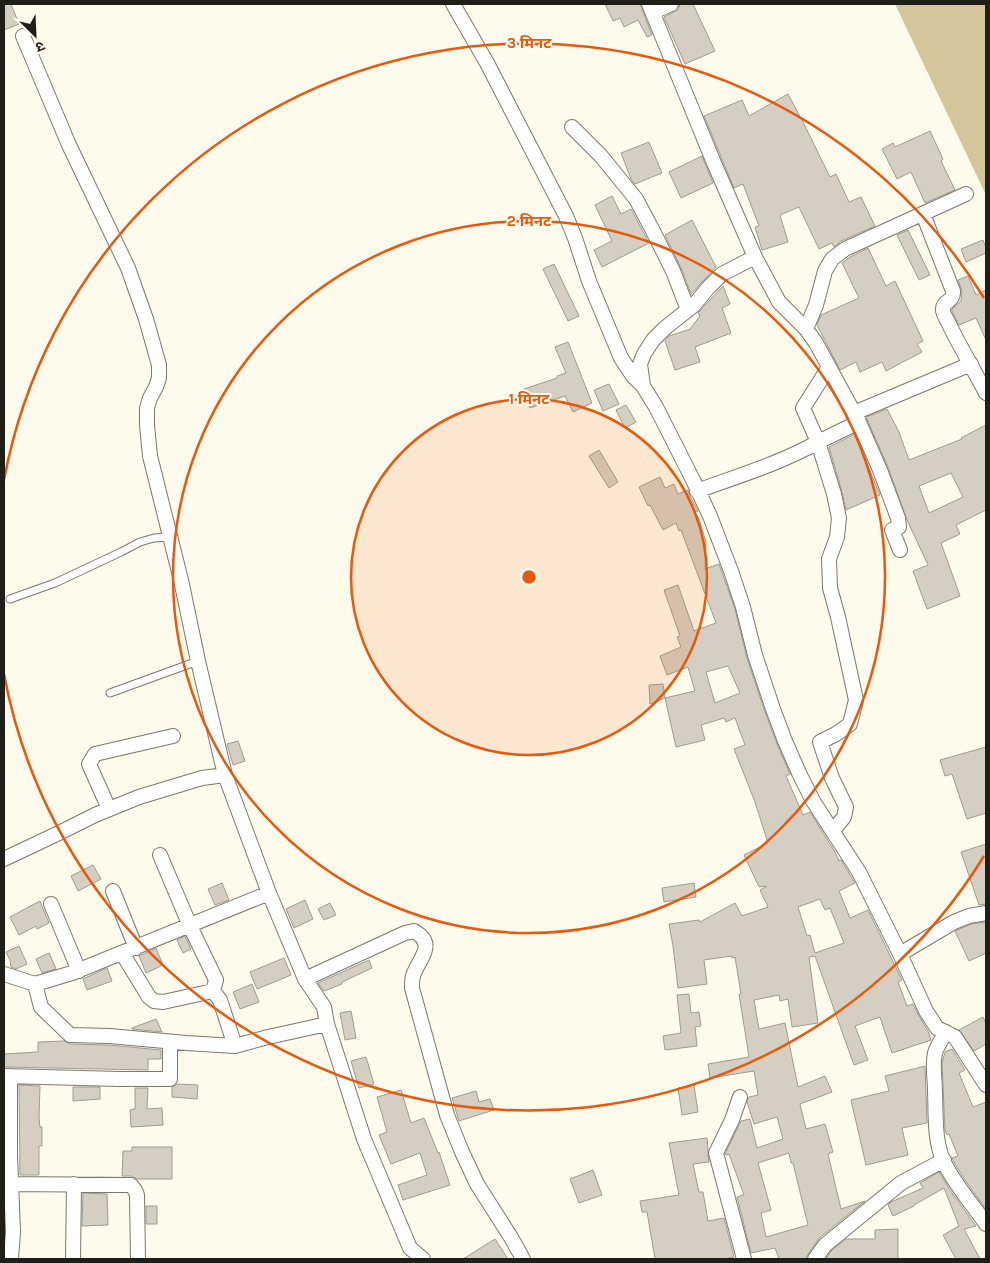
<svg xmlns="http://www.w3.org/2000/svg" width="990" height="1263" font-family="Karla,'Noto Sans Devanagari',sans-serif">
	<style>
		.green { fill: #d4c59b }
		.building { fill: #d4cfc2; stroke: #9f9b8e; fill-rule: evenodd }
		.lines { fill: none; stroke-linecap: round; stroke-linejoin: round }
		.lane-casing { stroke: #7c786c; stroke-width: 9 }
		.street-casing { stroke: #7c786c; stroke-width: 16 }
		.lane { stroke: #fff; stroke-width: 7 }
		.street { stroke: #fff; stroke-width: 14 }
		.ring { fill: none; stroke: #e8590c; stroke-width: 2.5 }
		.centre { fill: #e8590c; stroke: #fefaec; stroke-width: 2.5 }
		.ring-label { font-size: 15px; text-anchor: middle; font-weight: bold; fill: #e8590c; stroke: #fefaec; stroke-width: 4; stroke-linejoin: round; paint-order: stroke }
	</style>
	<rect width="100%" height="100%" fill="#fefaec"/>
	<path class="green" d="M895 4H986V195Z"/>
	<path class="building" d="M4 4H11L19 24 4 30Z
		M605 4H640L652 35 647 37 638 20 624 27 620 18 613 21Z
		M680 4H693L715 51 685 64 664 17 678 10Z
		M788 94 804 124 830 177 836 174 849 202 861 197 875 226 841 241 834 247 832 243 819 249 799 207 780 215 788 242 762 250 755 227 759 226 743 184 734 188 704 116 742 100 749 116Z
		M930 131 943 159 941 161 955 190 925 203 911 172 897 179 882 149 893 143 895 147Z
		M649 142 662 173 635 184 631 179 621 153Z
		M702 156 713 183 681 198 669 172Z
		M612 196 621 214 631 209 649 243 602 267 594 250 612 241 595 205Z
		M692 220 716 267 702 282 691 294 681 268 665 235Z
		M908 230 930 275 919 280 897 235Z
		M983 240 986 248V253L966 262 961 249Z
		M868 248 886 286 895 281 923 341 917 344 922 352 886 371 882 362 860 372 856 362 840 370 817 325 821 315 859 298 842 263 850 257Z
		M554 264 579 316 568 321 543 269Z
		M968 276 976 295 986 290V340L976 318 959 325 952 311V309L961 301 962 291 958 280Z
		M723 286 730 304 722 308 731 333 695 347 700 362 675 370 665 341 669 336 690 329 700 316 698 313Z
		M568 342 592 403 573 412 565 396 530 408 524 389 557 378V376L566 373 555 347Z
		M609 384 619 404 603 411 594 390Z
		M626 405 636 422 625 428 616 410Z
		M887 409 899 432 909 460 962 439 961 438 986 425V510L956 525 960 534 941 543 960 596 927 609 913 571 928 565 907 520 888 467 866 417ZM951 473 963 497 929 513 919 486Z
		M855 434 880 495 846 510 842 492 829 447Z
		M599 450 618 482 609 488 589 456Z
		M660 477 665 488 674 484 678 494 688 490 689 494 698 511 695 512 699 519 706 542 705 569 719 564 735 609 747 658 765 712 777 744 790 774 786 776 803 815 810 812 835 852 839 861 841 860 855 883 839 891 850 918 868 910 902 980 898 982 907 1006 913 1004 919 1016 928 1031 931 1040 892 1053 880 1017 855 1026 868 1060 854 1065 815 956 809 957 818 1023 792 1027 788 999 780 1001 779 995 754 1000 759 1029 785 1023 798 1087 825 1076 832 1092 800 1104 806 1129 825 1124 833 1152 828 1154 841 1209 865 1201 819 1238 808 1254 806 1259H779L775 1248 751 1253 737 1197 744 1195 729 1154 726 1155 725 1154 741 1121 750 1119 757 1148 783 1139 777 1117 754 1124 747 1102 749 1097 758 1095 754 1071 710 1078 708 1064 749 1057 739 994H741L735 957 732 958V956L704 960 707 984 678 988 673 946 669 924 699 920 700 922 735 903 742 916 768 907 760 890 767 886 759 887 744 855 768 843 755 802 734 749 745 745 735 718 726 722 724 718 701 725 705 740 676 747 665 698 695 691 688 667 667 675 660 656 681 647 677 637 680 636 664 590 678 585 694 631 716 623 681 530 679 531 676 523 663 530 650 505 648 506 639 487ZM728 666 740 693 715 703 706 672ZM820 899 825 910 830 908 844 943 815 953 810 935 807 936 798 907ZM789 1153 791 1163H793L808 1225 766 1237 761 1213 771 1210 758 1163Z
		M663 684 665 698 650 704 649 685Z
		M238 741 245 761 233 765 227 744Z
		M986 747V813L967 819 952 774 945 776 940 760Z
		M986 844V904L979 905 961 852Z
		M93 865 101 879 78 891 71 876Z
		M222 883 229 900 215 905 208 889Z
		M694 883 696 897 664 902 662 888Z
		M305 900 313 919 294 928 286 909Z
		M40 901 49 923 37 929 36 926 19 935 10 917Z
		M330 903 336 915 324 920 318 909Z
		M986 922V953L969 961 955 931 971 924Z
		M185 936 191 949 183 953 177 940Z
		M19 946 27 964 16 969 11 967 10 960 6 952Z
		M156 948 163 965 146 973 139 956Z
		M49 953 56 969 42 973 36 959Z
		M284 958 291 975 257 989 250 972Z
		M369 960 372 968 342 982V984L324 991 318 983Z
		M107 968 112 981 87 990 83 979Z
		M252 984 259 1002 240 1009 233 992Z
		M689 994 691 1013 699 1012 701 1026 695 1027 697 1046 665 1050 663 1036 681 1033 677 995Z
		M351 1011 356 1038 345 1040 340 1013Z
		M983 1017 986 1024V1044L974 1051 959 1030Z
		M156 1019 162 1032 132 1029V1028Z
		M64 1041 70 1044 109 1045 161 1050V1059H148V1070L4 1067V1054L38 1052V1042Z
		M952 1049 965 1070 959 1073 973 1107 986 1102V1209L965 1180 955 1164 952 1158 958 1156 949 1134 947 1135 945 1131 942 1063 945 1052Z
		M366 1057 374 1084 359 1088 351 1061Z
		M925 1066 927 1123 902 1128 908 1155 866 1165 851 1100 889 1091 885 1076Z
		M177 1084 198 1085 197 1099 172 1097V1087Z
		M19 1085 40 1086 39 1117 40 1127H42V1146H39V1175H20Z
		M694 1085 698 1112 682 1115 678 1088Z
		M73 1087H100V1099L73 1101Z
		M135 1088H148L147 1109 162 1108 163 1125 131 1127 130 1110 135 1109Z
		M401 1090 411 1123 424 1118 438 1153 439 1152 450 1185 403 1200 398 1185 427 1175 420 1153 391 1164 379 1135 387 1132 377 1097Z
		M476 1091 479 1102 490 1099 494 1110 459 1121 452 1098Z
		M707 1138 708 1149V1155L709 1162 693 1164 699 1192H703L708 1221 724 1218 734 1257 724 1259H655L647 1212H642L640 1201 679 1195 669 1143Z
		M132 1147H172V1179H137L131 1176H122L123 1151H132Z
		M593 1170 602 1195 579 1203 570 1179Z
		M939 1172 950 1190 976 1226 964 1229 980 1259H956L943 1235 959 1226 944 1188 914 1205V1206L893 1216 888 1205 891 1202 923 1188 920 1183Z
		M83 1193 107 1194 108 1225 82 1226Z
		M146 1206H157V1224H146Z
		M898 1229V1259H826L831 1251 846 1239H875V1230Z
		M495 1239 508 1259H463Z"/>
	<g class="lines">
		<defs>
			<path id="lane" d="M10 599 55 583 121 552 140 542 154 538 170 537
				M110 693 198 661"/>
			<path id="street" d="M453 4 487 63 566 216 575 238 589 281 621 358 633 376 643 386
				M649 4 714 163 755 257 779 302 806 329 816 343 859 422 880 470 898 518 899 527 892 530 900 550
				M653 12 671 4
				M23 36 69 145 128 268 146 319 159 365V378L156 387 150 398 147 408V425L150 456 181 580 198 661 225 775 269 893 305 979 324 1007 327 1024 364 1139 410 1248 423 1259
				M572 127 601 156 636 199 653 231 673 271 688 310
				M923 214 953 291C954 303 942 300 943 310 943 314 947 320 949 324 960 347 974 370 986 393
				M755 257 722 274 708 288 694 305 665 328 653 340 644 354 640 364 643 386 656 407 693 480 710 516 731 571 743 607 755 655 773 709 785 741 799 773 813 801 859 872 900 954 926 1011 937 1028 955 1037 986 1085
				M806 329 816 305 825 271 832 259 845 249 966 194
				M854 413 971 364
				M697 491C738 476 781 463 818 442L803 408 829 367
				M109 809 89 764 95 754 173 736
				M833 831 844 817 846 807 832 778 820 742 836 734 850 724 856 700 838 617 830 588 829 559 837 537 839 518 834 494 818 442 859 422
				M160 855 190 926 216 980 213 991
				M4 859 59 833 95 815 139 797 202 778 225 775
				M113 891 136 948
				M51 904 79 971
				M122 953 149 997 154 1001 163 1002 213 991 220 1000 235 1046
				M900 954 954 922 969 916 986 913
				M4 974 35 984 72 973 269 893
				M305 979 405 933 414 931C438 945 418 959 413 976 412 980 412 985 412 988L447 1115 462 1152 477 1184 512 1239 523 1259
				M35 984 41 1007 70 1035 110 1036 186 1043 235 1046 268 1037 327 1024
				M946 1032C942 1039 937 1046 935 1053 932 1066 935 1078 935 1091 936 1113 934 1139 943 1160 953 1183 972 1203 986 1224
				M4 1076 120 1079H170V1042
				M10 1076V1154L13 1232 11 1259
				M740 1097 732 1120 716 1153 744 1259
				M12 1184 131 1185 135 1190 137 1195 138 1259
				M73 1259 74 1184
				M815 1259 825 1245 901 1183 944 1160"/>
		</defs>
		<use href="#lane" class="lane-casing"/>
		<use href="#street" class="street-casing"/>
		<use href="#lane" class="lane"/>
		<use href="#street" class="street"/>
	</g>
	<circle cx="529" cy="577" r="178" fill="#e8590c" fill-opacity=".12"/>
	<g class="ring">
		<circle cx="529" cy="577" r="178"/>
		<circle cx="529" cy="577" r="356"/>
		<path d="M984 856A534 534 0 0 1 4 674M4 480A534 534 0 0 1 984 298"/>
	</g>
	<circle cx="529" cy="577" r="8" class="centre"/>
	<g class="ring-label">
		<text x="529" y="48">3 मिनट</text>
		<text x="529" y="226">2 मिनट</text>
		<text x="529" y="404">1 मिनट</text>
	</g>
	<rect width="990" height="1263" fill="none" stroke="#201e19" stroke-width="10"/>
	<g transform="translate(35 35) rotate(156)" stroke="#fefaec" stroke-width="4" paint-order="stroke">
	<path d="M0-4L9 19L0 12L-9 19Z" fill="#201e19"/>
	<text y="-8" font-size="14" font-weight="bold" text-anchor="middle" fill="#201e19">उ</text>
	</g>
</svg>
